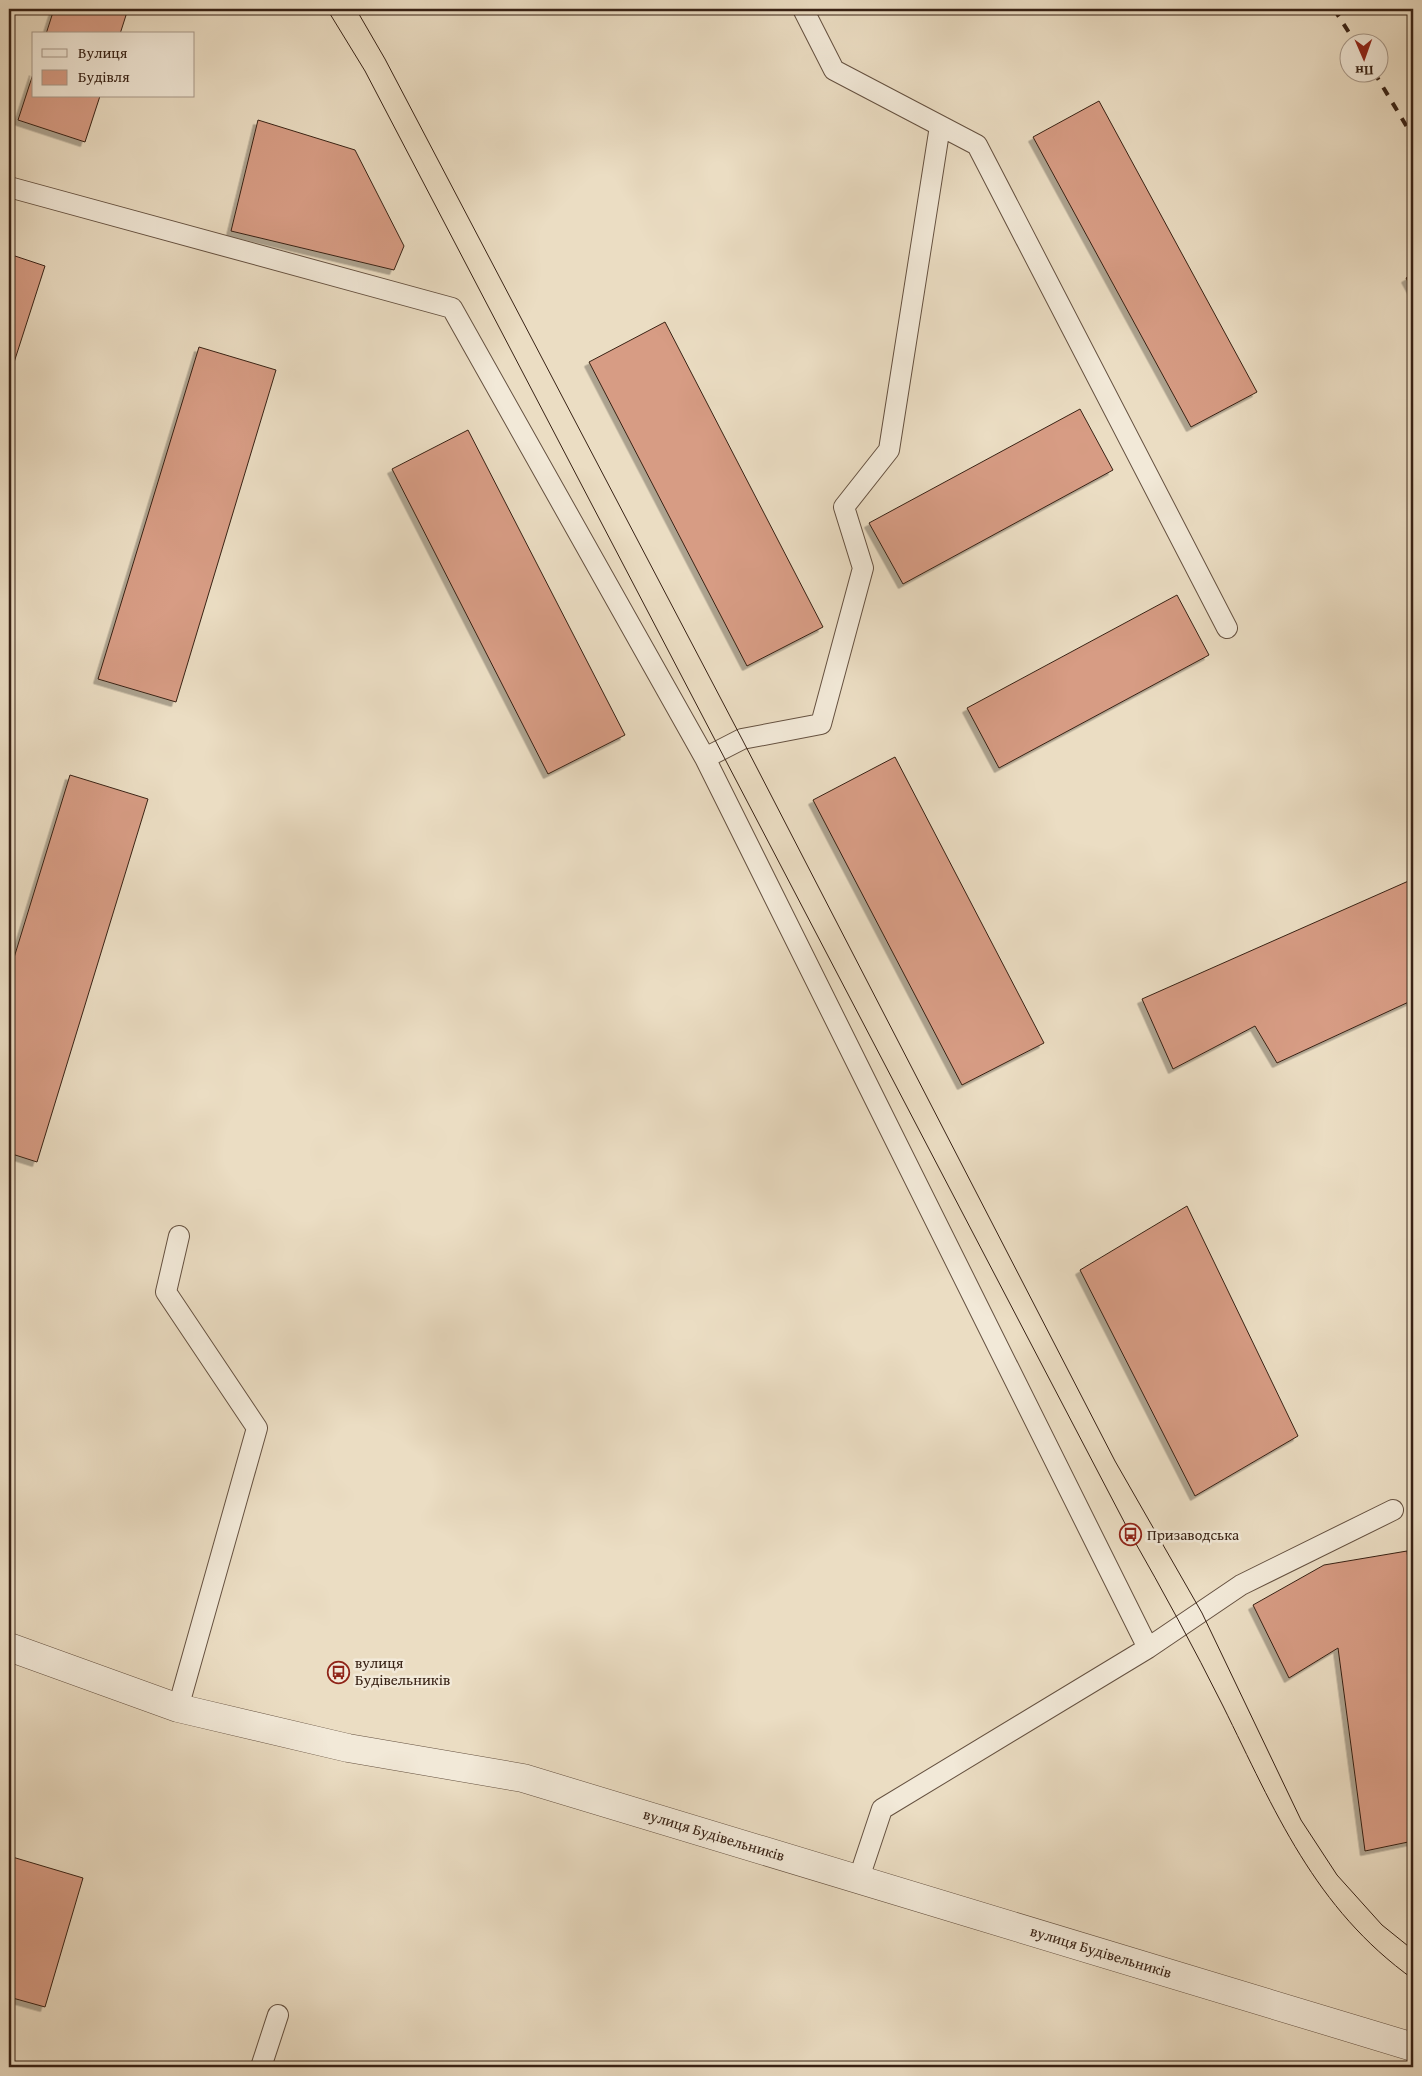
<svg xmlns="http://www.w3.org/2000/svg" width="1422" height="2076" font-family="'Gentium Book Plus',serif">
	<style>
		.building { fill: #d79c84; stroke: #382215; filter: url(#shadow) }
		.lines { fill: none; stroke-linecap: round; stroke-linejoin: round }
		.service-casing { stroke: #655140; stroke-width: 22 }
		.tertiary-casing { stroke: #655140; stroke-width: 29 }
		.service { stroke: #f2e9d8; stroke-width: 20 }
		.tertiary { stroke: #f2e9d8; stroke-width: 28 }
		.tram { stroke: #382215; stroke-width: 1 }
		.rail { stroke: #382215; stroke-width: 4; stroke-dasharray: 9 9; stroke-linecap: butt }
		.labels { text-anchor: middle; stroke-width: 5; stroke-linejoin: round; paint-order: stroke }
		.poi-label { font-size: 15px; fill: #382215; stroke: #f2e9d8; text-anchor: start }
		.street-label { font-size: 15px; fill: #382215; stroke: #f2e9d8 }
	</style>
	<defs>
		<filter id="shadow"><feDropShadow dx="-4.5" dy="4.5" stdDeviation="0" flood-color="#0004"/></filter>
	</defs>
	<rect width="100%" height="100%" fill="#ebddc3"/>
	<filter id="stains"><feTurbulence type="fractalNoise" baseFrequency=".004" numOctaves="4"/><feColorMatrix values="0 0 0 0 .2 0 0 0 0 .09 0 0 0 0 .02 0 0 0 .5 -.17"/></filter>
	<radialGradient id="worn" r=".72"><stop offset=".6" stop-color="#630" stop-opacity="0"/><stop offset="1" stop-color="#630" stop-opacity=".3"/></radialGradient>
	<path class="building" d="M54 9H128L120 34H46Z
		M34 71V96H100L85 142 18 120Z
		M1099 101 1257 392 1191 427 1033 137Z
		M258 120 355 150 404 246 394 270 231 231Z
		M9 254 45 266 9 378Z
		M1413 274V291L1406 278Z
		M665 322 823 627 747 666 589 362Z
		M199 347 276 370 176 702 98 679Z
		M1080 409 1113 470 903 584 869 523Z
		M468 430 625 735 548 774 392 469Z
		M1177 595 1209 655 999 768 967 708Z
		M895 757 1044 1043 962 1085 813 800Z
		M70 775 148 799 37 1162 9 1153V974Z
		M1413 879V1000L1277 1063 1255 1026 1173 1069 1142 999Z
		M1187 1206 1298 1436 1195 1496 1080 1270Z
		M1407 1551 1413 1602V1841L1365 1851 1338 1648 1289 1678 1253 1605 1324 1565Z
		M9 1856 83 1878 45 2007 9 1997Z"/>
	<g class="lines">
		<defs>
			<path id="service" d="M803 9 834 70 977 145 1227 628
				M9 187 452 308 705 758 1148 1648
				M705 758 742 739 821 724 863 568 844 507 889 450 940 126
				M178 1708 257 1428 166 1292 179 1236
				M859 1878 882 1809 1148 1648 1241 1585 1393 1510
				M261 2067 278 2015"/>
			<path id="tertiary" d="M9 1647 178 1708 348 1748 523 1778 1413 2047"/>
		</defs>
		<use href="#service" class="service-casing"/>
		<use href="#tertiary" class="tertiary-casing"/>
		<use href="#service" class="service"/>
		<use href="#tertiary" class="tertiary"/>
		<path class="tram" d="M327 9 365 71 1131 1535C1163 1591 1194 1648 1223 1706 1275 1811 1314 1908 1413 1979
			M356 9 385 59 742 739 1115 1461 1202 1613 1301 1820 1337 1875 1382 1925 1413 1950"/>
		<path class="rail" d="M1334 9 1355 42
			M1374 72 1413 137"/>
	</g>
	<defs>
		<symbol id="bus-ring" viewBox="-11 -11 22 22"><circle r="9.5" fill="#f2e9d8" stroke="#8f2418" stroke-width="1.5"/><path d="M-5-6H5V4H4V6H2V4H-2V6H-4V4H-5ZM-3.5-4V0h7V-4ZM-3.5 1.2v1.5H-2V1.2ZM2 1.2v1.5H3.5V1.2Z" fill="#8f2418"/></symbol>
	</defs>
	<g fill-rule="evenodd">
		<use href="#bus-ring" x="1118" y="1522" width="25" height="25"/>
		<use href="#bus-ring" x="326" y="1660" width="25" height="25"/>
	</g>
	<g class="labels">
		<g class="poi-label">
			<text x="1147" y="1540">Призаводська</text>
			<text x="355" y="1668">вулиця<tspan x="355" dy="17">Будівельників</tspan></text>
		</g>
		<g class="street-label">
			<text transform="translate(714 1835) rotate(17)" y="5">вулиця Будівельників</text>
			<text transform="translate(1101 1952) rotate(17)" y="5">вулиця Будівельників</text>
		</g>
	</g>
	<rect width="1422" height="2076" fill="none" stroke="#ebddc3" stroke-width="30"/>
	<rect x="10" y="10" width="1402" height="2056" fill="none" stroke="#382215" stroke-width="2.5"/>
	<rect x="15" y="15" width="1392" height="2046" fill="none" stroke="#382215"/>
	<rect x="32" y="32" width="162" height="65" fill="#f2e9d8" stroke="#a8998a"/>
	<rect x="42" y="49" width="25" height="8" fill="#f2e9d8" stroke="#a8998a"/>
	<text x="78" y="58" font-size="15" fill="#382215">Вулиця</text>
	<rect x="42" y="70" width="25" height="15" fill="#d79c84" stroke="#a8998a"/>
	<text x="78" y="82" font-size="15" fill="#382215">Будівля</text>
	<g transform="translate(1364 58) rotate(178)"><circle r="24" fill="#f2e9d8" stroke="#a8998a"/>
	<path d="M0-4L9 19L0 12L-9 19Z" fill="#8f2418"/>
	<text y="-8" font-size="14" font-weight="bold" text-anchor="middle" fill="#382215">Пн</text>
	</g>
	<rect width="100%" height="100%" filter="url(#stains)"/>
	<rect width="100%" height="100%" fill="url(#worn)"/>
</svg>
